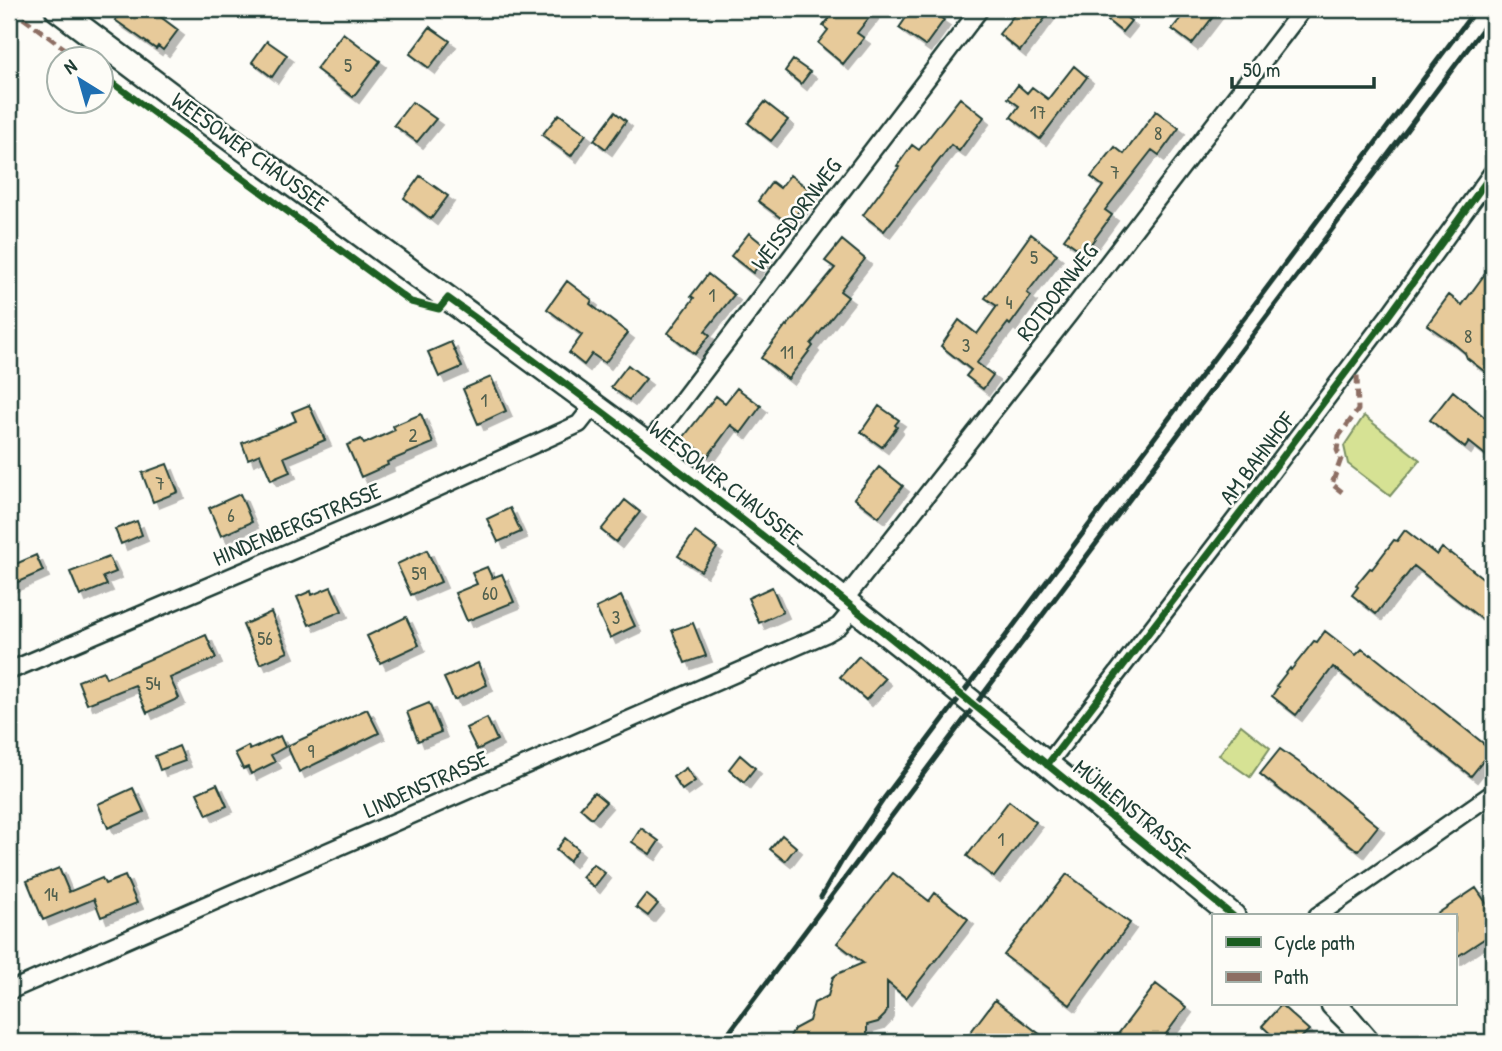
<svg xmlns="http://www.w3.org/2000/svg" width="1502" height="1051" font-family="'Patrick Hand',sans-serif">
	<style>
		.green { fill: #d6e294; stroke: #7a9064; stroke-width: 2 }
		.building { fill: #e7ca9a; stroke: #1f3d34; stroke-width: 2; filter: url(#shadow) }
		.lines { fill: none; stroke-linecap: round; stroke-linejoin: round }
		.street-casing { stroke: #1f3d34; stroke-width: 21 }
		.secondary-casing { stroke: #1f3d34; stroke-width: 28 }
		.street { stroke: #fdfcf7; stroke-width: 16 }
		.secondary { stroke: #fdfcf7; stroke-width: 23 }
		.rail { stroke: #1f3d34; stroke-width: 5 }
		.quiet { stroke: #8d6e63; stroke-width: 5; stroke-dasharray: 10 5; stroke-linecap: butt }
		.cycleway-casing { stroke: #fdfcf7; stroke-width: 11 }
		.cycleway { stroke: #1b5e20; stroke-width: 7 }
		.labels { text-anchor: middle; stroke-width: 5; stroke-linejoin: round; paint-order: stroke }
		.number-label { font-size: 19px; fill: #51604e }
		.street-label { font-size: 23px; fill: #1f3d34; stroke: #fdfcf7 }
	</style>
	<defs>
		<filter id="shadow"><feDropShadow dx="6" dy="6" stdDeviation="0" flood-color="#0004"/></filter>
	</defs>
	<rect width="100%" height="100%" fill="#fdfcf7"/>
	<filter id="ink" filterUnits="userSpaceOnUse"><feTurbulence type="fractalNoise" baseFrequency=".0143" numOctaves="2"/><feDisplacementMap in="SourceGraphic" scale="14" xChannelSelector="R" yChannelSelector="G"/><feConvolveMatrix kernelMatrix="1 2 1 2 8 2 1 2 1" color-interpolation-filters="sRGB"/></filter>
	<g filter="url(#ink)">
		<path class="green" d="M1364 416 1420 460 1390 496 1348 464 1344 446Z
			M1241 725 1270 748 1250 777 1219 755Z"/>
		<path class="building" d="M124 9H150L178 30 163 50 158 46 156 49 115 20Z
			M837 9H876L857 33 864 38 843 64 818 43 828 30 823 26Z
			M912 9H928L944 20 925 46 899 28Z
			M1019 9H1052L1020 51 999 34Z
			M1188 9H1219L1192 44 1172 29Z
			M1117 10 1131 21 1122 32 1108 21Z
			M430 27 450 41 429 68 410 54Z
			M343 33 380 61 353 97 316 69Z
			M267 41 287 55 272 77 252 62Z
			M793 60 810 72 801 84 785 71Z
			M1074 66 1087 77 1040 139 1011 117 1019 106 1008 98 1018 85 1027 93 1032 87 1048 99Z
			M960 98 984 117 959 151 951 145 884 231 863 215 899 167 897 166 912 145 919 150Z
			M412 102 436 119 417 142 394 125Z
			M765 102 788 120 771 141 748 123Z
			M1156 111 1179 128 1159 155 1152 150 1105 210 1112 215 1084 253 1064 239 1103 186 1091 177 1115 147 1124 154Z
			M615 112 626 121 606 149 594 140Z
			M559 114 586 134 571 156 542 135Z
			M790 175 813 192 789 224 758 201 772 182 780 188Z
			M420 176 448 196 431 219 404 198Z
			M749 233 770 250 753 273 731 256Z
			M1031 234 1057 254 1027 293 1031 296 1010 325 1008 323 976 364 977 363 993 375 983 389 966 376 971 370 941 346 959 320 977 334 997 306 985 298Z
			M842 240 865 259 840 291 848 297 811 344 813 346 788 379 761 358 786 325 787 326 835 268 825 261Z
			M1493 263V378L1467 358 1465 353 1453 343 1427 325 1449 295 1462 305Z
			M708 274 734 295 705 331 710 335 695 354 668 333 694 298 691 296Z
			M567 281 592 300 590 304 628 333 605 363 592 354 584 365 569 353 582 335 547 309Z
			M451 342 462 367 439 377 428 352Z
			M628 365 646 379 629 400 611 387Z
			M491 377 506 411 478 424 463 389Z
			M737 388 761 406 741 433 731 425 708 456 683 438 716 396 725 403Z
			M1453 391 1493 424V461L1469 442 1465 448 1430 420Z
			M309 405 325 440 284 457 290 472 271 480 260 454 248 459 242 443 296 421 292 412Z
			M879 406 899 420 895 425 897 427 882 447 861 432Z
			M421 414 433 443 387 462 388 465 361 477 347 445 361 439 364 444 395 430 393 426Z
			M167 464 178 492 153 502 142 473Z
			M879 467 903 486 879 517 854 498Z
			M240 494 252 522 221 536 209 508Z
			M625 500 640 512 616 542 601 530Z
			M510 508 521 532 498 542 487 519Z
			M137 521 142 535 121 544 115 529Z
			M1405 530 1437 555 1442 548 1450 554 1451 553 1493 586V628L1414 566 1376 614 1352 595 1358 587 1356 585 1370 568 1372 569 1394 540 1397 541Z
			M695 532 717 548 701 571 678 556Z
			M427 550 441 582 411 595 397 564Z
			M36 555 43 571 9 586V567Z
			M109 557 116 572 103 577 107 585 80 596 70 572Z
			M487 567 492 578 502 574 514 602 467 621 455 593 477 584 472 573Z
			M331 587 342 611 309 625 297 597 311 591 312 595Z
			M772 587 783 612 759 623 748 598Z
			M621 596 635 626 610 638 596 608Z
			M271 612 288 652 260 664 243 625Z
			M406 617 419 645 380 663 367 636Z
			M693 623 706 656 685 663 672 630Z
			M1325 631 1356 655 1362 649 1370 655 1371 654 1483 743V744L1491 751 1471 776 1333 667 1296 715 1272 696 1278 687 1276 686 1290 668 1291 670 1314 641 1317 642Z
			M206 635 216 658 170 678 179 698 147 713 135 685 87 704 78 681 103 671 106 678Z
			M859 656 885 679 866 700 840 677Z
			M478 663 487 685 454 700 444 678Z
			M429 703 441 732 418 741 407 712Z
			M367 709 379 733 299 772 287 746Z
			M487 718 497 740 477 750 466 728Z
			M280 736 285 747 271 755 275 762 251 774 248 767 243 769 235 753 248 746 250 750Z
			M179 746 185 761 160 770 155 756Z
			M1280 749 1300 763 1378 826 1358 851 1260 774Z
			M740 755 755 768 744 782 729 769Z
			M686 768 695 781 682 790 673 777Z
			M217 784 227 806 207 815 197 793Z
			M133 788 144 812 108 828 98 804Z
			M594 792 606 802 592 818 580 808Z
			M1009 801 1036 822 994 877 967 856Z
			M641 828 659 841 650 854 632 842Z
			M782 835 796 847 785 861 770 849Z
			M565 838 578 849 569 861 556 850Z
			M593 864 605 873 594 887 582 877Z
			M59 868 69 892 102 878 105 884 125 876 137 903 101 917 94 899 43 920 27 881Z
			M893 873 929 901 935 893 968 919 906 998 887 982V1010L885 1015 878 1022 867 1025V1035L865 1042H787L794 1029 809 1021 814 1003 828 996 833 977 837 974 863 963 837 943Z
			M1067 874 1098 897 1097 899 1130 923 1070 1005 1004 955Z
			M1476 888 1493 913V933L1455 958V916H1434Z
			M646 894 658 904 648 916 636 907Z
			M1156 984 1186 1007 1160 1042H1112Z
			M995 1000 1050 1042H963Z
			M1281 1005 1309 1030 1297 1042H1279L1262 1026Z"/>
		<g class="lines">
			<defs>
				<path id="street" d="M648 445 980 9
					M844 600 1069 314 1303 9
					M9 671 402 504 579 424 594 405
					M1047 765 1248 503 1390 314 1493 172
					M1317 916 1493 793
					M9 991 825 634 839 626 854 608"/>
				<path id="secondary" d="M57 9 191 110 648 445 952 686 1233 916
					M1333 1004 1350 1021 1368 1042"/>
			</defs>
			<use href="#street" class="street-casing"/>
			<use href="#secondary" class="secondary-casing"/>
			<use href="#street" class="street"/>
			<use href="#secondary" class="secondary"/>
			<path class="rail" d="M821 897 843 859 885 797 1476 9
				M722 1042 1493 15"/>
			<path class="quiet" d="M11 9 80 60
				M1342 492 1332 484 1341 459 1337 450 1339 436 1358 410 1357 374"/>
			<defs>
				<path id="cycleway" d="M102 75 411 302 439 309 448 298C719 492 974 706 1233 916
					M1047 765 1248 503 1390 314 1493 172"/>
			</defs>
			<use href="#cycleway" class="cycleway-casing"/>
			<use href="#cycleway" class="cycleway"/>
		</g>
	</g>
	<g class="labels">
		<g class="number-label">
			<text x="348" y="72">5</text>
			<text x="1038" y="119">17</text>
			<text x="1158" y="140">8</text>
			<text x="1115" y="179">7</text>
			<text x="1034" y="264">5</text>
			<text x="712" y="302">1</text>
			<text x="1009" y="309">4</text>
			<text x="1468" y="343">8</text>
			<text x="966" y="352">3</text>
			<text x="787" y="359">11</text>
			<text x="484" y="407">1</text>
			<text x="413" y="442">2</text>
			<text x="160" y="490">7</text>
			<text x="231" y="522">6</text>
			<text x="419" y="580">59</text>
			<text x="490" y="600">60</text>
			<text x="616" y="624">3</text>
			<text x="265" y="645">56</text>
			<text x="153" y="690">54</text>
			<text x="311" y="758">9</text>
			<text x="1001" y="846">1</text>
			<text x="51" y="901">14</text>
		</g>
		<g class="street-label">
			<text transform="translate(250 152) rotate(36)" y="8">WEESOWER CHAUSSEE</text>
			<text transform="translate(796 214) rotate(-53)" y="8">WEISSDORNWEG</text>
			<text transform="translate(1057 292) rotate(-52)" y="8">ROTDORNWEG</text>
			<text transform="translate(1257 458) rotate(-53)" y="8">AM BAHNHOF</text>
			<text transform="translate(726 483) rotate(38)" y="8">WEESOWER CHAUSSEE</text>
			<text transform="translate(297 524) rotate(-23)" y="8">HINDENBERGSTRASSE</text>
			<text transform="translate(426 784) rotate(-24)" y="8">LINDENSTRASSE</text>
			<text transform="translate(1132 809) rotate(39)" y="8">MÜHLENSTRASSE</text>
		</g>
	</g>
	<rect width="1502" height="1051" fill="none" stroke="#fdfcf7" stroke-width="35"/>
	<rect x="18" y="18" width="1467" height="1016" fill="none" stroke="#1f3d34" stroke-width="2.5" filter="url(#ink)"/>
	<rect x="1212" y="914" width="245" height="91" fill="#fdfcf7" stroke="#a4b0a9" stroke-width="2"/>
	<rect x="1226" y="937" width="35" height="10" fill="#1b5e20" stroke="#a4b0a9" stroke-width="2"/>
	<text x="1274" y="950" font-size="21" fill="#1f3d34">Cycle path</text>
	<rect x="1226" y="972" width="35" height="10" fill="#8d6e63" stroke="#a4b0a9" stroke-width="2"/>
	<text x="1274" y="984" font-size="21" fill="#1f3d34">Path</text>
	<g transform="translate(80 80) rotate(323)"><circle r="33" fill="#fdfcf7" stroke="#a4b0a9" stroke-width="2"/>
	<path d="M0-5L12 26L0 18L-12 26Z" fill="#1f6fb2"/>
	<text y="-10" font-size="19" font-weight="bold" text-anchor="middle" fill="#1f3d34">N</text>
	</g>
	<path d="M1232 77v10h142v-10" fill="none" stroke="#1f3d34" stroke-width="3.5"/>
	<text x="1243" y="77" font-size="21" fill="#1f3d34" stroke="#fdfcf7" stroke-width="5" paint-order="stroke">50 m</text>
</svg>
